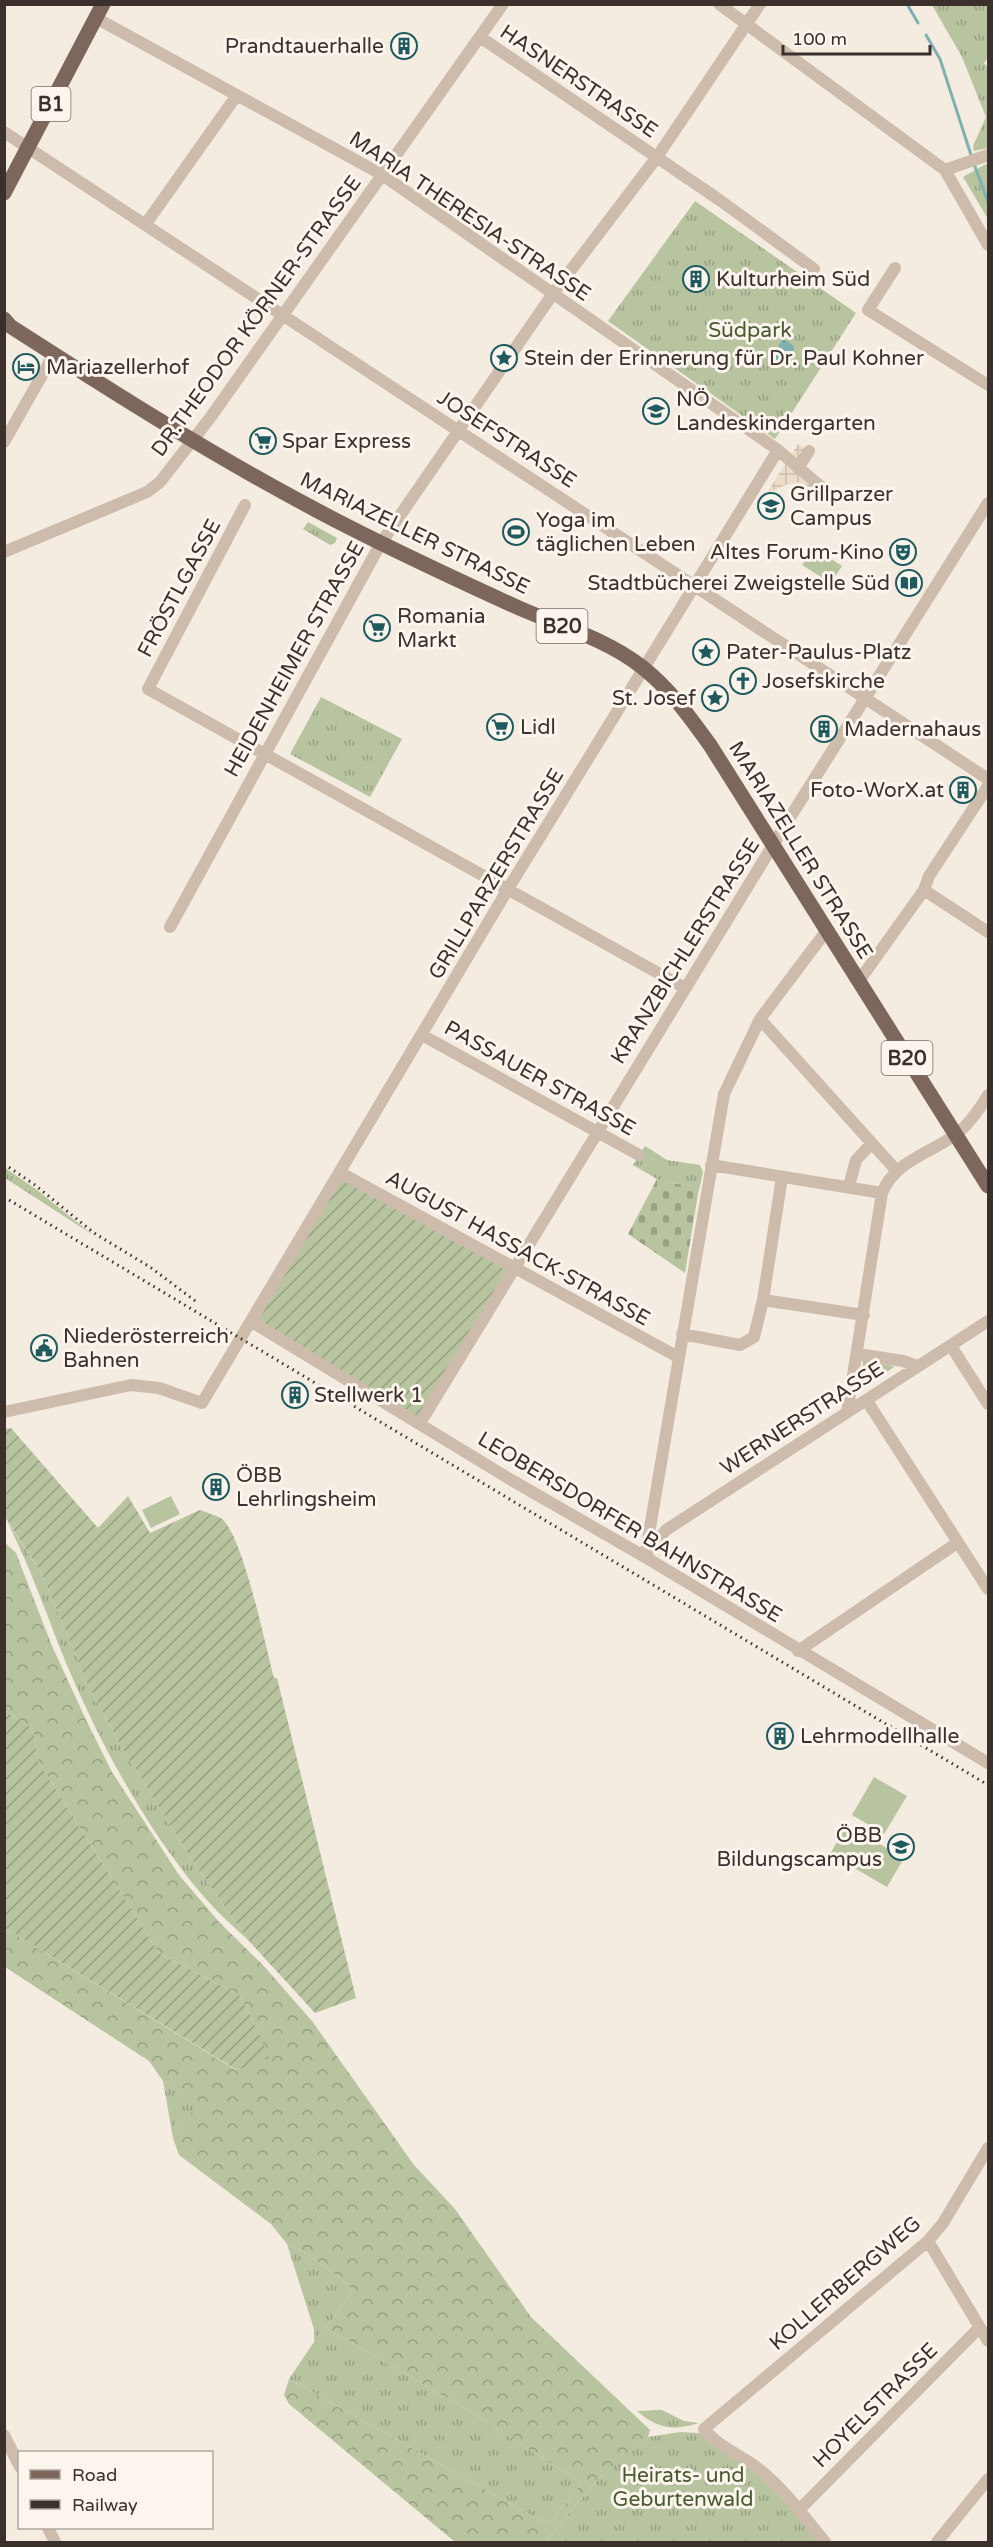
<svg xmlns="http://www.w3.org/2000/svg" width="993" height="2547" font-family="'Varela Round',sans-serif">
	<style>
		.grass { fill: url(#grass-tufts) }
		.forest { fill: url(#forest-crowns) }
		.cemetery { fill: url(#cemetery-stones) }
		.garden { fill: url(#garden-furrows) }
		.pitch { fill: #b8c4a0 }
		.plaza { fill: url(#plaza-grid) }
		.water { fill: url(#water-ripples) }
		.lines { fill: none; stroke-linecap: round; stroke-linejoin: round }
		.stream { stroke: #7fb0b2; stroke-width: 3 }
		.minor { stroke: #cdbbac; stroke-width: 12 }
		.major { stroke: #7d675c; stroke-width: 15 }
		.rail { stroke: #3b302b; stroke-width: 3; stroke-dasharray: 1.5 4.5; stroke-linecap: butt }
		.labels { text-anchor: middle; stroke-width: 6; stroke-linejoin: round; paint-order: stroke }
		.shield { fill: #fbf5ee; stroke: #756b66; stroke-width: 1.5 }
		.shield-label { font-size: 20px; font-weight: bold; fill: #3b302b }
		.poi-label { font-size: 21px; fill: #3b302b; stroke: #fbf5ee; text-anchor: start }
		.street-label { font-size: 21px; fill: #3b302b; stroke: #fbf5ee }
		.park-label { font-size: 21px; fill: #4a5a2e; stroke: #fbf5ee }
	</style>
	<defs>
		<pattern id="grass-tufts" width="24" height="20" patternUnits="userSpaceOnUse" patternTransform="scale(1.5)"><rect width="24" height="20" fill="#b8c4a0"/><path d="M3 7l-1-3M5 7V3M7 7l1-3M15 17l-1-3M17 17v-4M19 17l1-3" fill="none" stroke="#97a083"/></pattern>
		<pattern id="forest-crowns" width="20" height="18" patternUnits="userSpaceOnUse" patternTransform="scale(1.5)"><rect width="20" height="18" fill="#b8c4a0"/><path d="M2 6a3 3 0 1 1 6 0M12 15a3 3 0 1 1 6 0" fill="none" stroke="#97a083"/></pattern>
		<pattern id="cemetery-stones" width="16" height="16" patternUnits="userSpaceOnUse" patternTransform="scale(1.5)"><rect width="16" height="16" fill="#b8c4a0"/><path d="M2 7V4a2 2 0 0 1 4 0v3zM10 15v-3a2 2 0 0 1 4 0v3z" fill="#97a083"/></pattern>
		<pattern id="garden-furrows" width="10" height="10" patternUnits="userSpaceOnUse" patternTransform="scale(1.5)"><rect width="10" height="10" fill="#b8c4a0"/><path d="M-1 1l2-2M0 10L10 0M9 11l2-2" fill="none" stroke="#97a083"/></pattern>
		<pattern id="plaza-grid" width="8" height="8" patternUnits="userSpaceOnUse" patternTransform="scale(1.5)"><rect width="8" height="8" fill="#ecdcc8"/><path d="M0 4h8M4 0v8" fill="none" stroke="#cbbdac"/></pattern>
		<pattern id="water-ripples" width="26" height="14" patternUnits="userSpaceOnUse" patternTransform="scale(1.5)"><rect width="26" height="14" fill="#7fb0b2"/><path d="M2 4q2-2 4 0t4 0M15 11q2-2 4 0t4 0" fill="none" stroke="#699091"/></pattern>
	</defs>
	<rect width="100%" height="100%" fill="#f4ebe1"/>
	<path class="grass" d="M932 5H988V58L984 63 988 68V148L974 151 973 146 986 117 962 57Z
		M988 163V219L963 177Z
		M695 201 856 313 775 439 608 321Z
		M308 522 337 538 335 543 330 545 303 529Z
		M321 697 402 739 370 797 290 754Z
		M645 1146 667 1160 700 1165 703 1172 698 1194 693 1186 662 1182 633 1165Z
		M4 1167 37 1190 93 1235 5 1178Z
		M863 1360 893 1366 894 1367 879 1377 876 1373 868 1378 870 1382 860 1386Z
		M7 1521 42 1574 87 1683 122 1748 194 1863 248 1940C233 1926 218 1913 205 1898 144 1828 92 1729 58 1643 42 1601 27 1561 7 1521Z
		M163 2081 198 2105 173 2138Z
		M287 2244 309 2255 350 2286 351 2293 326 2328 469 2411 582 2483 548 2525 289 2379 314 2342V2329Z
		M662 2410 684 2421 699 2423C673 2431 658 2429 637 2411Z
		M680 2432 699 2433 757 2471 821 2542H545L597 2480 621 2459 648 2437Z"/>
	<path class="forest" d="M4 1542 16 1553 52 1646 87 1722 112 1772 179 1875 219 1922 262 1964 312 2021 414 2165 455 2209 531 2317 650 2430 648 2437 597 2480 545 2542H455L289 2404 284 2395 289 2379 548 2525 582 2483 469 2411 326 2328 351 2293 350 2286 309 2255 287 2244 271 2224 179 2155 173 2138 197 2105 163 2081 149 2061 5 1967V1928L236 2070 268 2058 254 2022 239 1995 159 1953 38 1761 33 1729 5 1711Z"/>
	<path class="cemetery" d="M657 1179 662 1182 693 1186 698 1194 685 1273 628 1234Z"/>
	<path class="garden" d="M341 1173 514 1269 420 1423 252 1322Z
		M11 1428 98 1528 128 1496 150 1533 200 1510C207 1513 216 1515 222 1519 243 1536 266 1648 274 1678H277L356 1998 315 2013 248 1940 194 1863 122 1748 87 1683 42 1574 5 1517V1429Z
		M5 1711 33 1729 38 1761 159 1953 239 1995 254 2022 269 2058 237 2070 5 1928Z"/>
	<path class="pitch" d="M814 548 842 566 831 583 802 565Z
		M171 1496 180 1514 151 1528 142 1510Z
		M874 1777 907 1796 884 1834 852 1815Z
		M847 1825 904 1858 887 1887 830 1854Z"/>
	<path class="plaza" d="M798 444 811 453 803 465 824 495 806 486 788 484 767 493Z"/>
	<path class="water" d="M783 339 794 346C792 358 789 362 778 367L769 360Z"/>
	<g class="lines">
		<path class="stream" d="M907 4 918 23
			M926 35 940 59 972 158
			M974 164 988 202"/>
		<path class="minor" d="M719 4 945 170 988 245
			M96 18 381 174 778 450 826 491
			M480 37 721 201 814 269
			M4 132 988 779
			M945 170 988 155
			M145 225 237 95
			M895 268 868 310 988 385
			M4 442 54 354
			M798 468 809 451
			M245 505 148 689 685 988
			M4 552 147 492 160 482 210 418 503 4
			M924 890 988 932
			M170 927 381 543 552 295 657 157 760 4
			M859 981 924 890 929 876 988 786
			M760 1019 896 1170
			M422 1035 639 1155
			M711 1165 882 1193
			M341 1173 678 1357
			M849 1186 856 1160 872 1143
			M763 1300 864 1315
			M252 1322 508 1478 645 1557 988 1763
			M682 1334 740 1345 754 1337 763 1300 782 1177
			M951 1346 988 1404
			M858 1354 903 1361 917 1366
			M867 1401 988 1589
			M4 1412 131 1385 159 1388 202 1403 508 889 778 450
			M847 1413 882 1193C895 1161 929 1154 955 1135 969 1125 979 1110 988 1095
			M420 1423 784 827 988 503
			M647 1553 666 1530 988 1321
			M645 1557 724 1094 760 1019 827 930
			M798 1651 957 1543
			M928 2241 988 2341
			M4 2435 20 2467
			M799 2510 979 2328
			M48 2528 55 2542
			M825 2542C805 2518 785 2490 760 2470 743 2456 718 2447 704 2429L928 2241 943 2223 988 2148
			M937 2542 988 2479"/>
		<path class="major" d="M4 193 103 4
			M4 319 10 326C111 391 212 455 318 511 384 546 451 577 519 608 560 626 606 639 642 667 670 689 689 716 710 745L988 1186"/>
		<path class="rail" d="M4 1164 35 1185 94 1233 150 1267 198 1303
			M4 1197 988 1785"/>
	</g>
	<defs>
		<symbol id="building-ring" viewBox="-11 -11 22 22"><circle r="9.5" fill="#fbf5ee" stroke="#1f5a5e" stroke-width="1.5"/><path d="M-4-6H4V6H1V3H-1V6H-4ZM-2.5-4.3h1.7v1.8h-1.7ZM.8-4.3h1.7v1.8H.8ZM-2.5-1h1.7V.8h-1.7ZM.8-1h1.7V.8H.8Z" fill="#1f5a5e"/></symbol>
		<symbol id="sight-ring" viewBox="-11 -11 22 22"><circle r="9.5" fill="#fbf5ee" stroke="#1f5a5e" stroke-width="1.5"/><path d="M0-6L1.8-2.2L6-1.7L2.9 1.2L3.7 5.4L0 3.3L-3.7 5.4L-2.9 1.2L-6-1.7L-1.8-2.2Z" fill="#1f5a5e"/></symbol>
		<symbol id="hotel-ring" viewBox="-11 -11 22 22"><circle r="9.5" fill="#fbf5ee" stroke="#1f5a5e" stroke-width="1.5"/><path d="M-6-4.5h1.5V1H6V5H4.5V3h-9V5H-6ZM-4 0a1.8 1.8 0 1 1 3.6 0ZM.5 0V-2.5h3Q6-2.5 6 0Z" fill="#1f5a5e"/></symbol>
		<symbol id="school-ring" viewBox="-11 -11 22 22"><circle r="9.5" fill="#fbf5ee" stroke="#1f5a5e" stroke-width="1.5"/><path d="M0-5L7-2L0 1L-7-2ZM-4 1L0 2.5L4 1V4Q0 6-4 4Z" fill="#1f5a5e"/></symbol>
		<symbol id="supermarket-ring" viewBox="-11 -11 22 22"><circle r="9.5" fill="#fbf5ee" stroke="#1f5a5e" stroke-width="1.5"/><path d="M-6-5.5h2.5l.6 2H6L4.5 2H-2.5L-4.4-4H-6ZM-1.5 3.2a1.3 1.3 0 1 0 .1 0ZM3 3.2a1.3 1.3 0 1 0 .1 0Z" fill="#1f5a5e"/></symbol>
		<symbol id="stadium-ring" viewBox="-11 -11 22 22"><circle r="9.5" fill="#fbf5ee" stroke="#1f5a5e" stroke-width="1.5"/><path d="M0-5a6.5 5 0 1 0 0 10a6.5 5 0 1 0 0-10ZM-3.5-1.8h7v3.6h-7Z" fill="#1f5a5e"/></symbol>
		<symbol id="theatre-ring" viewBox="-11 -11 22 22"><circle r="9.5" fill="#fbf5ee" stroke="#1f5a5e" stroke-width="1.5"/><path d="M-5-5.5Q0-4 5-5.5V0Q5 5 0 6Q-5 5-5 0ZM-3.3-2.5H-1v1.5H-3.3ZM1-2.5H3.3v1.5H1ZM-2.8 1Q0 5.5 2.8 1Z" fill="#1f5a5e"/></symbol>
		<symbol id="library-ring" viewBox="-11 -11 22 22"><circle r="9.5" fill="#fbf5ee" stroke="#1f5a5e" stroke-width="1.5"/><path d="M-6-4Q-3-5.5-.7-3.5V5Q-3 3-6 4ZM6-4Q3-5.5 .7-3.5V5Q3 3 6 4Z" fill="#1f5a5e"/></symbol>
		<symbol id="church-ring" viewBox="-11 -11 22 22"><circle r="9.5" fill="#fbf5ee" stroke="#1f5a5e" stroke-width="1.5"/><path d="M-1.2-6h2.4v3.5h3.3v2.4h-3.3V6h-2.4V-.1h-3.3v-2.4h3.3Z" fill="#1f5a5e"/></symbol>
		<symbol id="civic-ring" viewBox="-11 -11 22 22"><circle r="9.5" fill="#fbf5ee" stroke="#1f5a5e" stroke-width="1.5"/><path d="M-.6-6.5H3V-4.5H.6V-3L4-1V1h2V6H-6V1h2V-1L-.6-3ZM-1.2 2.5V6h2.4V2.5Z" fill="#1f5a5e"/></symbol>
	</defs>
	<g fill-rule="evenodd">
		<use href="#building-ring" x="389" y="31" width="30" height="30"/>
		<use href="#building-ring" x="681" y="264" width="30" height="30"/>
		<use href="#sight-ring" x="489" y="343" width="30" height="30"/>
		<use href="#hotel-ring" x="11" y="352" width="30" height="30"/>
		<use href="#school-ring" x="641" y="396" width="30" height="30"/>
		<use href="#supermarket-ring" x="248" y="426" width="30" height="30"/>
		<use href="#school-ring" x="756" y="491" width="30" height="30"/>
		<use href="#stadium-ring" x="501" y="517" width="30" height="30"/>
		<use href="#theatre-ring" x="888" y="537" width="30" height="30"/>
		<use href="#library-ring" x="894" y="568" width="30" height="30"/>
		<use href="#supermarket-ring" x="362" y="613" width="30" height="30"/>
		<use href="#sight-ring" x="691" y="637" width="30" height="30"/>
		<use href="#church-ring" x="728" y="666" width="30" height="30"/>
		<use href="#sight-ring" x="700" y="683" width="30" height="30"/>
		<use href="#supermarket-ring" x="485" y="712" width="30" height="30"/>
		<use href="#building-ring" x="809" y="714" width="30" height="30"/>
		<use href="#building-ring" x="948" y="775" width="30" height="30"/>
		<use href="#civic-ring" x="29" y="1333" width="30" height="30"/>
		<use href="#building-ring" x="280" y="1380" width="30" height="30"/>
		<use href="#building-ring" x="201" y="1472" width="30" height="30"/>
		<use href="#building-ring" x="765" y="1721" width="30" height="30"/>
		<use href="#school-ring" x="886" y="1832" width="30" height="30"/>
	</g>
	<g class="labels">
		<g class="shield">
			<rect x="31.5" y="87" width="39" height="34" rx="4.5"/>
			<rect x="536.5" y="609" width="51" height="34" rx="4.5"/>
			<rect x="881.5" y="1041" width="51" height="34" rx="4.5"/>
		</g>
		<g class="shield-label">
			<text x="51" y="111">B1</text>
			<text x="562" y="633">B20</text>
			<text x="907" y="1065">B20</text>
		</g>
		<g class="poi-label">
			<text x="384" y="53" text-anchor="end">Prandtauerhalle</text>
			<text x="716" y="286">Kulturheim Süd</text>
			<text x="524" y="365">Stein der Erinnerung für Dr. Paul Kohner</text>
			<text x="46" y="374">Mariazellerhof</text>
			<text x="676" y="406">NÖ<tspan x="676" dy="24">Landeskindergarten</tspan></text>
			<text x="282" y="448">Spar Express</text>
			<text x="790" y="501">Grillparzer<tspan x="790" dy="24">Campus</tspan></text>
			<text x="536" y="527">Yoga im<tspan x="536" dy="24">täglichen Leben</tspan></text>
			<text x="884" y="559" text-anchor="end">Altes Forum-Kino</text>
			<text x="890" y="590" text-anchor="end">Stadtbücherei Zweigstelle Süd</text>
			<text x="397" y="623">Romania<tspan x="397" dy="24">Markt</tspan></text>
			<text x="726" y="659">Pater-Paulus-Platz</text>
			<text x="762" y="688">Josefskirche</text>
			<text x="696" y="705" text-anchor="end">St. Josef</text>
			<text x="520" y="734">Lidl</text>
			<text x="844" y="736">Madernahaus</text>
			<text x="944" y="797" text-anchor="end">Foto-WorX.at</text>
			<text x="63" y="1343">Niederösterreich<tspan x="63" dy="24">Bahnen</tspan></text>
			<text x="314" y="1402">Stellwerk 1</text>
			<text x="236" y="1482">ÖBB<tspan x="236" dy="24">Lehrlingsheim</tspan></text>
			<text x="800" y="1743">Lehrmodellhalle</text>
			<text x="882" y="1842" text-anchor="end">ÖBB<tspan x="882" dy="24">Bildungscampus</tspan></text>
		</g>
		<g class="street-label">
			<text transform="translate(579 81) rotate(34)" y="7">HASNERSTRASSE</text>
			<text transform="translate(470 216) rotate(34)" y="7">MARIA THERESIA-STRASSE</text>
			<text transform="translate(256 316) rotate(-54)" y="7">DR.THEODOR KÖRNER-STRASSE</text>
			<text transform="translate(507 439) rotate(33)" y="7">JOSEFSTRASSE</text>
			<text transform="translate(415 533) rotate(26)" y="7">MARIAZELLER STRASSE</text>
			<text transform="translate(179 588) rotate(-62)" y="7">FRÖSTLGASSE</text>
			<text transform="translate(294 659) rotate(-61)" y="7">HEIDENHEIMER STRASSE</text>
			<text transform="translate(801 850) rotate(58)" y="7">MARIAZELLER STRASSE</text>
			<text transform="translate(496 874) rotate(-59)" y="7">GRILLPARZERSTRASSE</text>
			<text transform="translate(685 951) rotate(-58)" y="7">KRANZBICHLERSTRASSE</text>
			<text transform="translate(540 1078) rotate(29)" y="7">PASSAUER STRASSE</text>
			<text transform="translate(518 1248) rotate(29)" y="7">AUGUST HASSACK-STRASSE</text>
			<text transform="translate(802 1418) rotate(-33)" y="7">WERNERSTRASSE</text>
			<text transform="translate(630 1527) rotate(31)" y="7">LEOBERSDORFER BAHNSTRASSE</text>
			<text transform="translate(845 2283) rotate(-41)" y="7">KOLLERBERGWEG</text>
			<text transform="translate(875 2405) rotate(-45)" y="7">HOYELSTRASSE</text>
		</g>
		<g class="park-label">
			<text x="750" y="337">Südpark</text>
			<text x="683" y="2482">Heirats- und<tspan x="683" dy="24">Geburtenwald</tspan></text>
		</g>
	</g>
	<rect width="993" height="2547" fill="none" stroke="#3b302b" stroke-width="12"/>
	<rect x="18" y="2451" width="195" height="78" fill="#fbf5ee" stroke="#aea6a0" stroke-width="1.5"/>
	<rect x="30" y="2470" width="30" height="9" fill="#7d675c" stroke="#aea6a0" stroke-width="1.5"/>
	<text x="72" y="2481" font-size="18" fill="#3b302b">Road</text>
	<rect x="30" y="2500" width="30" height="9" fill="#3b302b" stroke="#aea6a0" stroke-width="1.5"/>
	<text x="72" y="2511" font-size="18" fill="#3b302b">Railway</text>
	<path d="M783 45v9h147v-9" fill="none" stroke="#3b302b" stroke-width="3"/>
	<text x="792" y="45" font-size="18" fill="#3b302b" stroke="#fbf5ee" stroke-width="4.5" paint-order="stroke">100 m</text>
</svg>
